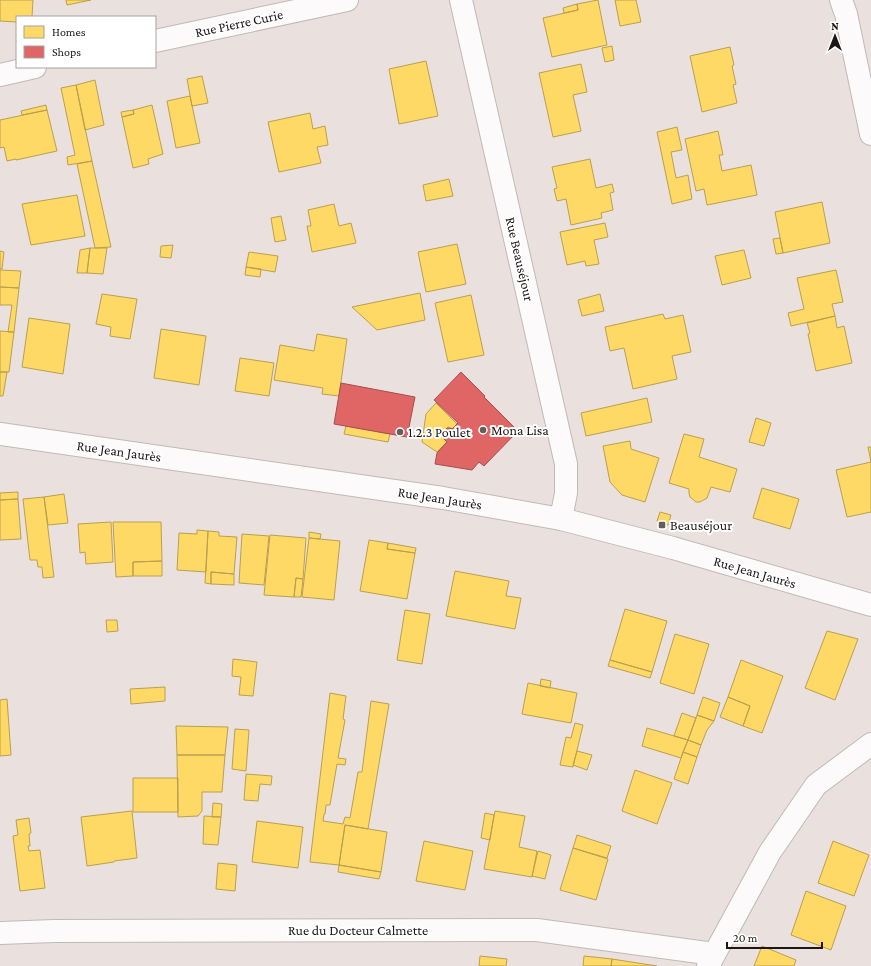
<svg xmlns="http://www.w3.org/2000/svg" width="871" height="966" font-family="'Crimson Pro',serif">
	<style>
		.homes { fill: #ffd966; stroke: #bb9f4e }
		.shops { fill: #e06666; stroke: #a54e4e }
		.lines { fill: none; stroke-linecap: round; stroke-linejoin: round }
		.minor-casing { stroke: #c0b9b8; stroke-width: 24 }
		.secondary-casing { stroke: #c0b9b8; stroke-width: 24 }
		.minor { stroke: #fcfafa; stroke-width: 22 }
		.secondary { stroke: #fcfafa; stroke-width: 22 }
		.poi-dot { fill: #645e5c; stroke: #fff; stroke-width: 1.5 }
		.labels { text-anchor: middle; stroke-width: 4; stroke-linejoin: round; paint-order: stroke }
		.street-label { font-size: 14px; fill: #1c1716; stroke: #fff }
		.poi-label { font-size: 14px; fill: #1c1716; stroke: #fff; text-anchor: start }
	</style>
	<rect width="100%" height="100%" fill="#eae1de"/>
	<path class="homes" d="M0 0H33L32 17H17V22L0 21Z
		M66 0H91L67 5Z
		M598 0 607 45 552 57 543 18 578 10 577 4Z
		M615 0H636L641 22 620 26Z
		M577 4 578 10 564 13 563 8Z
		M612 46 614 60 605 62 602 48Z
		M730 47 734 65 732 66 736 84 733 85 737 103 702 112 690 56Z
		M426 61 438 116 399 124 389 69Z
		M581 64 587 92 573 95 581 131 553 137 539 73Z
		M202 76 208 103 192 106 187 79Z
		M95 80 104 125 85 130 76 85Z
		M76 85 92 161 68 165 67 157 75 155 61 88Z
		M190 96 200 143 176 148 167 101Z
		M46 105 47 110 22 115 21 111Z
		M152 105 163 154 148 159 149 164 133 168 122 117 134 114 133 110Z
		M47 110 57 151 16 160V159L7 161 4 147 0 148V120Z
		M133 110 134 114 122 117 121 112Z
		M310 113 313 129 325 126 328 145 317 147 321 163 279 172 268 122Z
		M677 127 682 150 671 152 676 178 688 175 692 199 672 204 657 132Z
		M718 131 723 155H719L722 171 751 165 757 195 707 205 704 189 696 191 685 139Z
		M590 159 596 188 612 184 614 192 610 193 613 210 601 213 602 218 571 225 566 199 557 201 554 189 557 188 552 167Z
		M92 161 111 247 95 248 77 164Z
		M449 179 453 196 426 201 423 185Z
		M77 195 85 236 31 245 22 204Z
		M822 202 830 243 783 253 775 212Z
		M334 204 339 226 351 223 356 243 312 252 307 226H311L308 210Z
		M281 216 286 240 275 242 271 218Z
		M605 223 608 237 594 240 599 264 586 266 585 261 567 265 560 232Z
		M780 238 783 253 776 254 773 239Z
		M457 244 466 284 426 292 418 252Z
		M173 245 171 258 160 257 161 246Z
		M90 248H107L103 274 87 273Z
		M90 248 87 273H77L80 250Z
		M744 250 751 278 722 285 715 256Z
		M0 251 4 252 2 269H0Z
		M249 252 278 256 275 272 246 267Z
		M246 267 261 269 260 277 245 275Z
		M0 270 21 271 19 288 0 287Z
		M836 270 843 302 832 304 835 316 791 326 788 313 804 309 797 278Z
		M0 287 19 288 14 332H8L12 305H0Z
		M420 293 425 320 377 330 352 307Z
		M102 294 137 299 130 339 110 336 111 327 96 324Z
		M600 294 604 311 582 316 578 300Z
		M471 295 484 355 448 362 435 303Z
		M663 314 665 319 683 315 691 352 672 356 677 379 633 389 624 348 610 351 605 327Z
		M835 316 837 328 844 326 852 363 816 371 808 334 810 333 807 323Z
		M29 318 70 324 63 374 22 367Z
		M161 329 206 336 199 385 154 378Z
		M0 331 14 332 9 372H0Z
		M317 334 347 339 339 396 322 394 323 388 274 380 280 345 314 351Z
		M240 358 274 363 269 396 235 391Z
		M0 372H7L3 396H0Z
		M647 398 652 422 586 436 581 413Z
		M436 403 457 424 452 429 450 428H447L443 432V438L447 442 437 452 422 442 426 414Z
		M756 418 771 423 764 446 749 442Z
		M346 426 390 434 388 442 344 434Z
		M684 434 704 439 699 457 737 469 730 492 711 487 707 498 700 502H696L690 497 689 493V489L669 483Z
		M630 441 631 449 659 458 645 502 622 495 610 482 603 446Z
		M868 447H871V462Z
		M871 462V512L847 517 836 470Z
		M762 488 799 499 790 529 753 518Z
		M18 492V499L0 500V493Z
		M64 494 68 523 48 525 44 497Z
		M44 497 54 577 43 578 42 567H38L37 560H30L23 499Z
		M18 499 21 539 0 540V500Z
		M660 512 671 515 668 525 657 521Z
		M111 522 113 562 86 564 85 552 80 553 78 524Z
		M113 522H161L162 561 133 562V576L116 577Z
		M197 530 208 531 206 572 177 570 179 533 197 534Z
		M208 531 219 532V536L237 537 234 574 211 572V584L205 583Z
		M309 532 321 534 320 539 309 538Z
		M242 534 269 536 264 585 239 583Z
		M270 535 306 538 303 579 296 578 294 597 264 595Z
		M309 538 340 541 334 600 302 597Z
		M369 540 388 543 387 549 415 553 407 599 360 591Z
		M388 543 416 548 415 553 387 549Z
		M162 561V576H133V562Z
		M455 571 509 581 506 596 521 598 515 629 446 616Z
		M211 572 234 574V585L211 584Z
		M296 578 303 579 301 597H294Z
		M625 609 667 621 652 672 610 660Z
		M405 610 430 614 422 664 397 660Z
		M106 620H117L118 631 107 632Z
		M827 631 858 639 835 700 805 688Z
		M675 634 709 644 694 694 660 683Z
		M233 659 257 662 253 696 239 695 241 677 232 676Z
		M610 660 652 672 650 678 608 666Z
		M741 660 783 676 762 733 743 726 750 706 728 697Z
		M541 679 551 681 550 688 540 686Z
		M528 683 577 693 571 723 522 714Z
		M165 687V701L131 704 130 689Z
		M330 693 346 696 343 719 345 720 338 758 346 759 345 765 337 764 330 805H326L325 814H324L323 821 343 824 345 817 350 818 358 772H362L371 701 389 704 368 829 345 825 339 865 310 862Z
		M703 697 720 703 714 721 697 715Z
		M728 697 750 706 743 726 720 717Z
		M7 699 11 755 0 756V700Z
		M682 713 696 718 688 740 674 736Z
		M697 715 714 721 707 730 701 745 688 740Z
		M575 723 583 725 573 767 560 765 566 737 571 738Z
		M176 726 228 727 225 755H177Z
		M647 728 688 740 681 758 642 746Z
		M235 729 249 730 246 771 232 769Z
		M688 740 701 745 697 757 683 752Z
		M577 751 592 755 587 770 573 765Z
		M683 752 697 757 688 784 674 779Z
		M177 755H225L222 792H202V811L198 816 178 817Z
		M635 770 672 783 657 824 622 811Z
		M246 774 272 776 271 785 260 784 258 801 244 800Z
		M133 778H178V812H133Z
		M213 803 222 804 221 817H212Z
		M132 811 137 858 114 861V862L87 866 81 817Z
		M495 811 525 816 519 847 537 851 532 877 484 869Z
		M485 813 494 815 490 840 481 838Z
		M204 816 221 817 218 845 203 844Z
		M29 818 31 833 29 834 30 846H28L29 851 40 850 45 888 20 891 13 836 18 835 16 820Z
		M257 821 303 827 298 868 252 862Z
		M345 825 387 832 381 872 339 865Z
		M577 835 611 846 607 858 573 848Z
		M424 841 473 851 465 890 416 881Z
		M833 841 869 855 854 896 818 883Z
		M573 848 608 859 596 900 560 890Z
		M538 851 551 855 545 879 532 876Z
		M218 863 237 865 235 891 216 889Z
		M339 865 381 872 379 879 338 872Z
		M806 891 846 906 831 950 791 935Z
		M762 946 796 960 794 966H754Z
		M480 956 507 959 506 966H479Z
		M584 956 612 959 611 966H583Z
		M612 959 657 966H611Z"/>
	<path class="shops" d="M461 372 485 396 484 397 518 431 484 466 479 462 472 470 435 464 437 453 447 442 443 438V432L447 428H450L452 429 458 423 434 400Z
		M341 383 415 397 407 437 334 424Z"/>
	<g class="lines">
		<defs>
			<path id="minor" d="M461 0 566 464V493L561 519
				M841 0 846 14 871 134
				M155 41 347 0
				M0 75 35 67
				M0 933 54 931 537 930 714 954
				M708 966 770 852 816 785 871 744"/>
			<path id="secondary" d="M0 434 443 498 561 519 673 548 871 605"/>
		</defs>
		<use href="#minor" class="minor-casing"/>
		<use href="#secondary" class="secondary-casing"/>
		<use href="#minor" class="minor"/>
		<use href="#secondary" class="secondary"/>
	</g>
	<g class="poi-dot">
		<circle cx="483" cy="430" r="4"/>
		<circle cx="400" cy="432" r="4"/>
		<rect x="658" y="521" width="8" height="8" rx="2"/>
	</g>
	<g class="labels">
		<g class="street-label">
			<text transform="translate(239 23) rotate(-12)" y="5">Rue Pierre Curie</text>
			<text transform="translate(520 259) rotate(77)" y="5">Rue Beauséjour</text>
			<text transform="translate(119 451) rotate(8)" y="5">Rue Jean Jaurès</text>
			<text transform="translate(440 498) rotate(9)" y="5">Rue Jean Jaurès</text>
			<text transform="translate(755 572) rotate(16)" y="5">Rue Jean Jaurès</text>
			<text x="358" y="935">Rue du Docteur Calmette</text>
		</g>
		<g class="poi-label">
			<text x="491" y="435">Mona Lisa</text>
			<text x="408" y="437">1.2.3 Poulet</text>
			<text x="670" y="530">Beauséjour</text>
		</g>
	</g>
	<rect x="16" y="16" width="140" height="52" fill="#ffffff" stroke="#a4a2a2"/>
	<rect x="24" y="26" width="20" height="12" fill="#ffd966" stroke="#a4a2a2"/>
	<text x="52" y="36" font-size="12" fill="#1c1716">Homes</text>
	<rect x="24" y="46" width="20" height="12" fill="#e06666" stroke="#a4a2a2"/>
	<text x="52" y="56" font-size="12" fill="#1c1716">Shops</text>
	<g transform="translate(835 36)" stroke="#ffffff" stroke-width="3" paint-order="stroke">
	<path d="M0-3L7 15L0 10L-7 15Z" fill="#1c1716"/>
	<text y="-6" font-size="11" font-weight="bold" text-anchor="middle" fill="#1c1716">N</text>
	</g>
	<path d="M727 942v6h95v-6" fill="none" stroke="#1c1716" stroke-width="2"/>
	<text x="733" y="942" font-size="12" fill="#1c1716" stroke="#ffffff" stroke-width="3" paint-order="stroke">20 m</text>
</svg>
